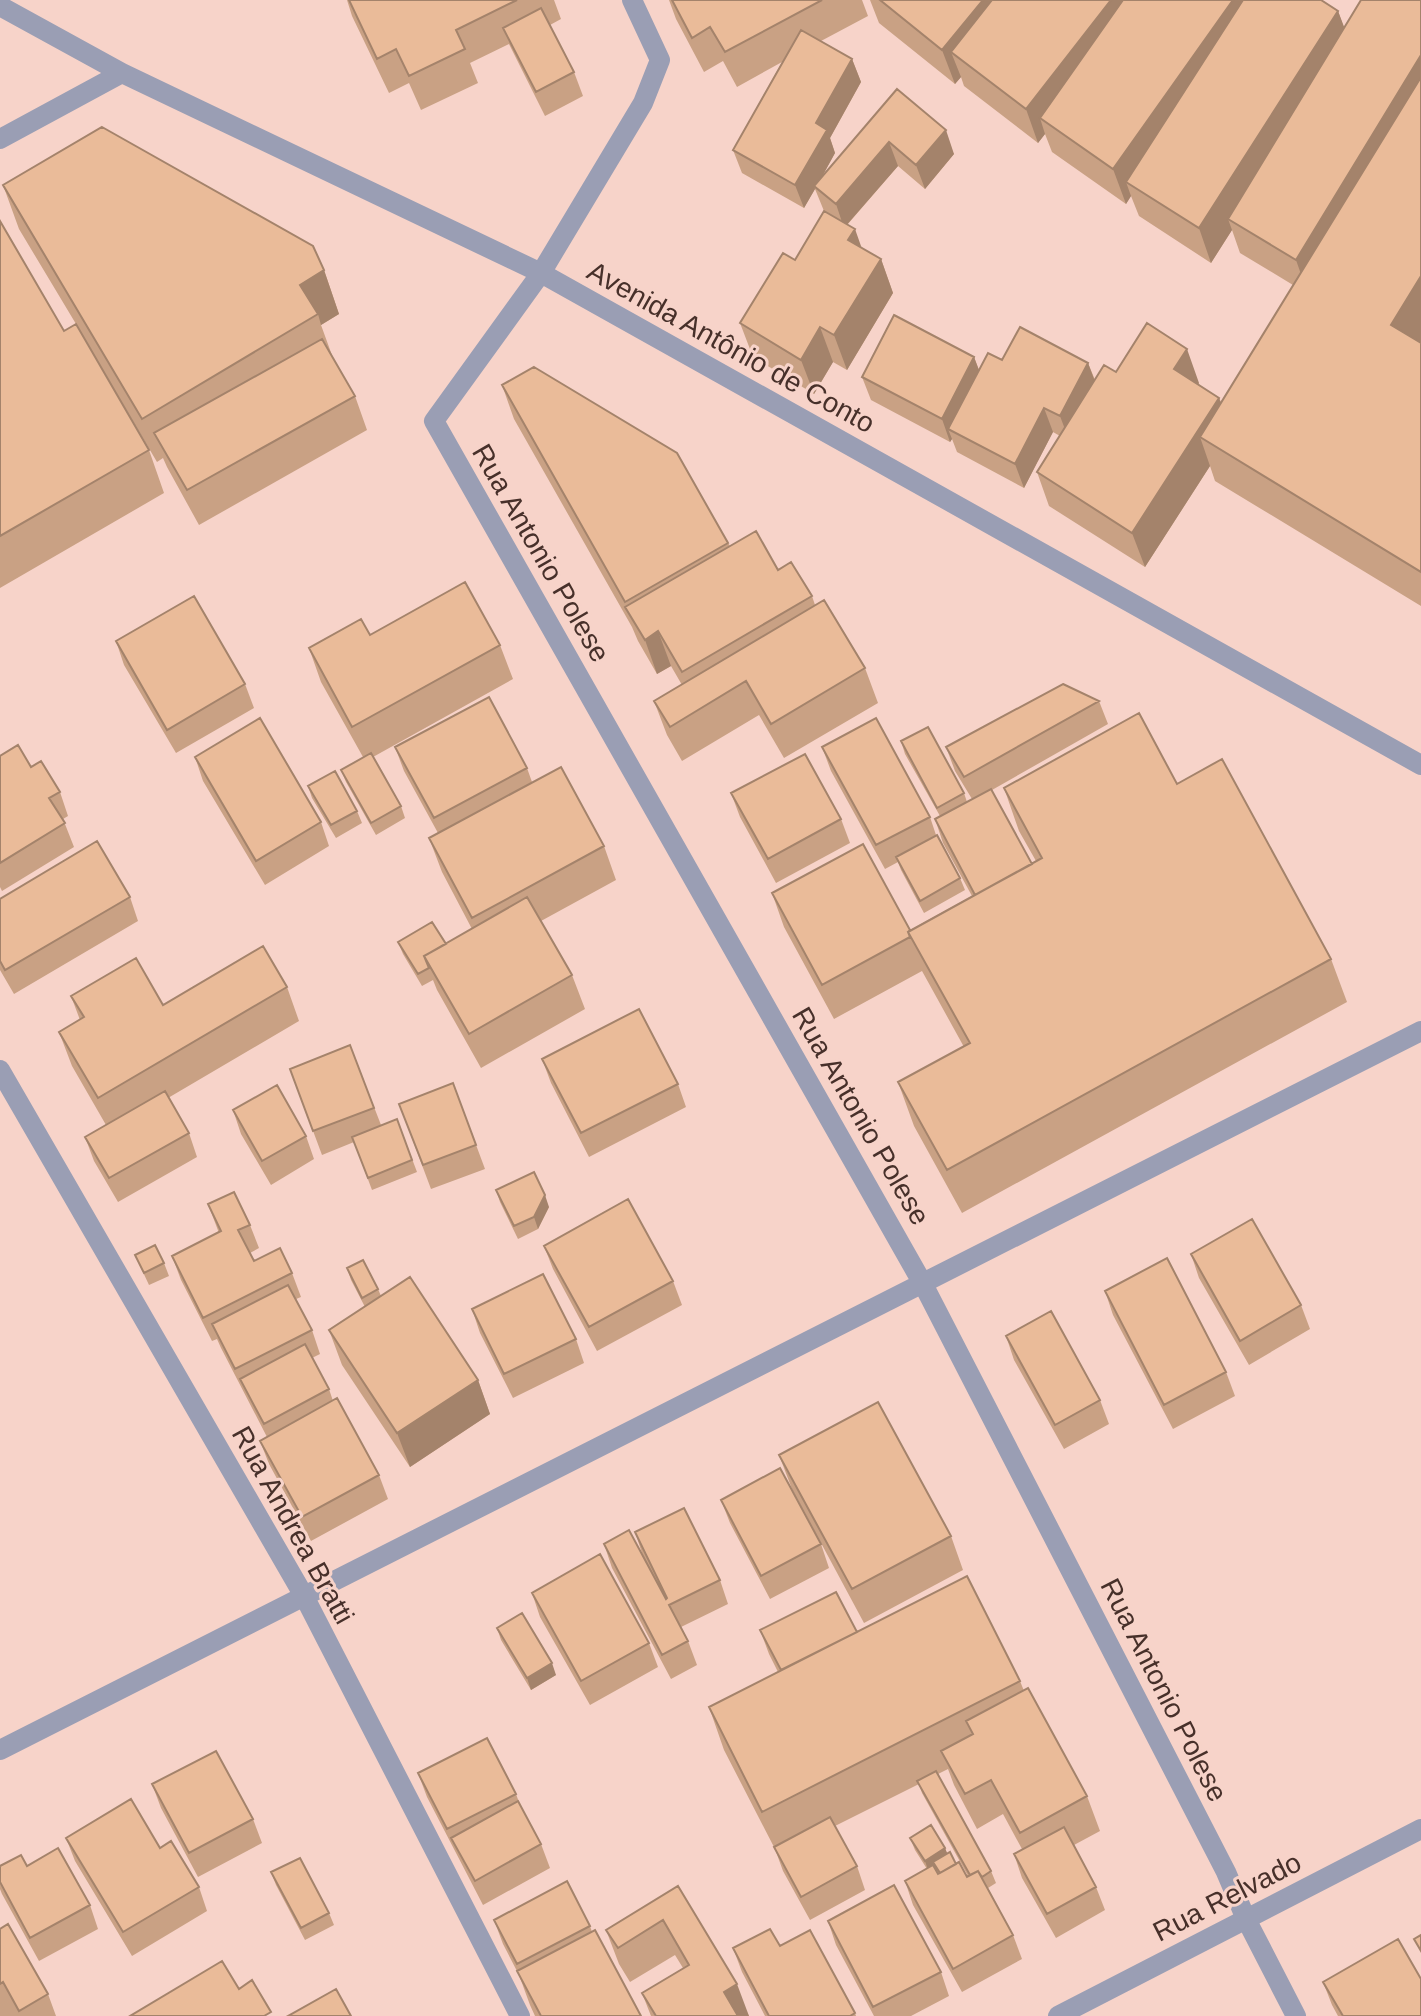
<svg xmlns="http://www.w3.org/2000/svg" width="1421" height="2016" font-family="Arial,sans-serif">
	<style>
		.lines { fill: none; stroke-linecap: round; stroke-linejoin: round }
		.minor { stroke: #9a9eb4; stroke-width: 20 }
		.wall { fill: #c9a184 }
		.shaded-wall { fill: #a4836b }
		.building { fill: #eabb99; stroke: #a4836b; stroke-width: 2 }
		.labels { text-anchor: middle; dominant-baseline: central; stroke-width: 6; stroke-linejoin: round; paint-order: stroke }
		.street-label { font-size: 28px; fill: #47302a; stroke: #f7d3c9 }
	</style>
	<rect width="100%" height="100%" fill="#f7d3c9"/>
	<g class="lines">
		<path class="minor" d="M632,0L660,60L643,103L541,273L434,421L923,1284L1226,1872L1246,1919L1296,2016
			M0,6L122,73L541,273L1421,765
			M0,139L122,73
			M0,1070L304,1596L520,2016
			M0,1750L1421,1031
			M1058,2016L1421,1829"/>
	</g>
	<path class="wall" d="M347,0H554L561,19L550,25L574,72L583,96L545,116L509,44L470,63L478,83L421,110L409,83L389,93L352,16Z
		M669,0H862L868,16L821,41L852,59L861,82L830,138L835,153L822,176L897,89L954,154L925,189L898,166L847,225L861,247L881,259L893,293L847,370L833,362L814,394L753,357L740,323L795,260L824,211L815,189L804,208L742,173L733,150L782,62L737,87L723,61L704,72L676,19Z
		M870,0H1321L1338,11L1344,28L1421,0V606L1215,481L1210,466L1145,567L1049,506L1037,472L1060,436L1053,432L1024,488L957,452L952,439L950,442L871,400L862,377L974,357L979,370L1002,360L1088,363L1095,380L1116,372L1199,383L1198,384L1219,398L1221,402L1293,285L1240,253L1232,230L1211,263L1139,216L1131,196L1126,204L1052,152L1045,134L1038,143L964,86L961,77L955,84L879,23Z
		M3,185L324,270L339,314L321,325L333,358L355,396L367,430L199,525L167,467L163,458L157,462L91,350L149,450L164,493L0,588V221L64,331L76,324L19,229Z
		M502,385L728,543L730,546L778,570L812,596L815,605L865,668L878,703L784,758L759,715L682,761L667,735L654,701L682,685L671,666L657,674L638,641L632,627L514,419Z
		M370,635L500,645L513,679L373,757L401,806L405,818L376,835L346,782L341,770L363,757L321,682L309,648Z
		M116,641L245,684L254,708L176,753L124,665Z
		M1099,701L1108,724L992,790L1032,864L1036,861L1019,831L1004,788L1177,784L1331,959L1347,1002L962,1213L914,1126L898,1082L964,1047L922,971L834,1019L784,927L772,893L910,930L972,896L943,843L935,819L940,816L905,754L901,741L964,793L967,802L972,799L955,771L946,747Z
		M395,747L527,768L532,782L604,846L616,880L541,921L572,975L585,1009L481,1068L437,990L433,980L422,986L403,954L398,942L446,944L472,929L442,872L429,838L438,833L404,771Z
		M822,747L930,817L936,835L960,878L965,890L924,913L901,870L898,862L885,869L831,771Z
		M0,756L31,767L60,792L68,816L63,819L74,847L2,891L0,887Z
		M195,757L321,822L329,846L265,885L203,781Z
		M308,786L357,811L362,823L336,838L312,798Z
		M731,793L841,819L850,843L776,883L740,817Z
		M130,897L138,921L14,994L0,970V899Z
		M287,987L299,1021L168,1098L189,1133L197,1157L118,1202L94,1161L85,1137L106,1125L72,1066L59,1032L80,1020L71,996L163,1005Z
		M350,1045L381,1125L397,1119L417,1172L372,1190L354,1142L322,1155L290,1069Z
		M542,1059L678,1084L686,1107L589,1157L551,1083Z
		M453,1083L485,1169L431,1189L399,1104Z
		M233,1110L306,1136L314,1159L271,1185L241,1134Z
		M496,1190L549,1207L538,1229L518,1239L500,1202Z
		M208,1204L250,1225L259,1248L250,1253L254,1261L292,1273L301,1297L296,1299L312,1330L320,1354L312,1358L329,1389L333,1401L379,1475L388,1499L311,1541L269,1464L260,1441L267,1437L221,1348L217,1339L212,1341L181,1280L172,1256L219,1233Z
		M544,1246L673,1281L682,1305L597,1351L553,1269Z
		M1191,1254L1301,1305L1310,1329L1249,1365L1199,1278Z
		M135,1255L164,1263L169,1276L149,1285Z
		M347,1268L378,1289L381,1296L478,1380L490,1414L410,1467L342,1365L329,1330L365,1307L351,1280Z
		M1105,1291L1226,1372L1235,1396L1173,1429L1113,1315Z
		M472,1309L576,1339L584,1363L513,1398L480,1333Z
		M1006,1336L1100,1400L1109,1424L1064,1449L1014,1360Z
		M779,1455L951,1536L963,1570L864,1623L792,1489Z
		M721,1500L821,1544L829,1568L770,1599L730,1523Z
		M635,1532L720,1580L728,1604L681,1627L688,1641L697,1665L671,1679L612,1568L604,1544L643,1556Z
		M532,1593L649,1643L658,1667L590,1705L540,1617Z
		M497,1628L556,1675L531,1690L501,1640Z
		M760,1630L857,1632L1020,1681L1024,1691L1087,1796L1100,1831L1074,1845L1096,1887L1105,1910L1056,1938L1022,1878L1014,1854L1022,1849L1003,1814L977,1829L954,1785L948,1769L938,1774L991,1871L996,1883L988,1888L1013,1935L1022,1959L962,1992L913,1905L905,1881L927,1869L915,1850L910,1838L945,1848L947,1854L968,1876L922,1793L919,1784L835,1826L857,1866L865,1890L810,1920L783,1871L775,1849L724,1750L709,1707L778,1672L769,1654Z
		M418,1773L516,1794L520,1805L541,1844L550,1868L483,1905L427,1797Z
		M152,1784L253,1819L262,1843L198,1877L161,1808Z
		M66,1838L160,1848L199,1887L207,1911L132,1956L75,1861Z
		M0,1866H27L90,1905L98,1929L39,1961L2,1894L0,1889Z
		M271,1872L329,1913L334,1925L305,1940L276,1885Z
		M678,1886L749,2016H651L642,1993L683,1968L675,1955L630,1982L619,1964L606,1930Z
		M494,1920L590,1926L592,1932L641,2016H535L530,2005L519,1975L503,1944Z
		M828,1921L941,1972L949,1996L911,2016H874L836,1945Z
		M0,1929L48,1994L56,2016H0Z
		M780,1946L855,2013L856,2016H765L742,1972L733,1948Z
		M1323,1982L1421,2016H1338L1332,2005Z"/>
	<path class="shaded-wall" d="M983,0H1023L951,52L961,77L955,84L942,50Z
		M1111,0H1150L1040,118L1045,134L1038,143L1026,109Z
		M1233,0H1270L1126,182L1131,196L1126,204L1113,169Z
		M1338,11L1351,45L1228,219L1232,230L1211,263L1199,228Z
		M1421,55V110L1308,294L1296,260Z
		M852,59L861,82L830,138L835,153L816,188L814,186L815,189L804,208L795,185L816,123Z
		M946,130L954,154L925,189L916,165Z
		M889,142L898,166L844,228L836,204Z
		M855,229L867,263L848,240Z
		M881,259L893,293L847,370L834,335Z
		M324,270L339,314L321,325L318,314L300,285Z
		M1421,276V345L1391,325Z
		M820,327L833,362L814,394L801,360Z
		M1187,349L1199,383L1187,403L1174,369Z
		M974,357L983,381L948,429L952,439L950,442L942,419Z
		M1088,363L1097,387L1069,440L1060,416Z
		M1219,398L1232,432L1200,437L1210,466L1145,567L1132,533Z
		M1044,408L1053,432L1024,488L1015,464Z
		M658,631L671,666L657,674L645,640Z
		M545,1195L549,1207L538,1229L534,1217Z
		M478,1380L490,1414L410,1467L397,1433Z
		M552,1663L556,1675L531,1690L527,1678Z
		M945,1848L950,1860L933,1862L935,1869L929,1873L925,1861Z
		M737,1984L749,2016H733L724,1992Z"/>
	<path class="building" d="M349,0H517L456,30L465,49L409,76L396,49L377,59Z
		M672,0H822L725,52L710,27L692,38Z
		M880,0H983L942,50Z
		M992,0H1111L1026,109L951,52Z
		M1123,0H1233L1113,169L1040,118Z
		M1243,0H1321L1338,11L1199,228L1126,182Z
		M1361,0H1421V55L1296,260L1228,219Z
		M541,8L574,72L536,92L503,28Z
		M801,30L852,59L816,123L827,130L795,185L733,150Z
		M1421,77V276L1391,325L1421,343V572L1200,437Z
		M897,89L946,130L916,165L889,142L836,204L814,186Z
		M102,127L313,246L324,270L300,285L318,314L142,419L3,185Z
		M824,211L855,229L848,240L881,259L834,335L820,327L801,360L740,323L783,253L795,260Z
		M0,221L64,331L76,324L149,450L0,536Z
		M894,315L974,357L942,419L862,377Z
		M1147,323L1187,349L1174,369L1219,398L1132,533L1037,472L1104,365L1116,372Z
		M1020,327L1088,363L1060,416L1044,408L1015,464L948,429L988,353L1002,360Z
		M322,339L355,396L187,490L154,433Z
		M534,367L677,453L728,543L625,602L502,385Z
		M756,531L778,570L791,562L812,596L682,672L658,631L645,640L625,607Z
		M465,582L500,645L352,727L309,648L361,619L370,635Z
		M194,596L245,684L167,730L116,641Z
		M824,600L865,668L771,724L746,681L670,727L654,701Z
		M1063,684L1099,701L964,777L946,747Z
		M489,697L527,768L434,818L395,747Z
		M1139,713L1177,784L1222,759L1331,959L947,1170L898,1082L970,1043L908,932L1042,858L1004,788Z
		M260,718L321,822L256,861L195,757Z
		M876,718L930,817L876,845L822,747Z
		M928,727L964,793L937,808L901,741Z
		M18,745L31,767L41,761L60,792L49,798L65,823L0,863V756Z
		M371,753L401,806L371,823L341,770Z
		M805,754L841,819L768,859L731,793Z
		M561,767L604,846L472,918L429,838Z
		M335,771L357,811L331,825L308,786Z
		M991,789L1032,864L975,895L935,819Z
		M937,835L960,878L920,901L896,857Z
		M97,841L130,897L5,970L0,961V899Z
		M863,844L910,930L908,932L910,937L822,985L772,893Z
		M527,897L572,975L469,1034L424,956Z
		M432,922L446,944L424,956L429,968L418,974L398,942Z
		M263,946L287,987L98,1098L59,1032L84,1017L71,996L136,958L163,1005Z
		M639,1009L678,1084L581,1133L542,1059Z
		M350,1045L374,1108L313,1131L290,1069Z
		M453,1083L476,1145L423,1165L399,1104Z
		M277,1085L306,1136L262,1161L233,1110Z
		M165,1091L189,1133L109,1178L85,1137Z
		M397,1119L412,1160L368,1178L352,1137Z
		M534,1172L545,1195L534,1217L514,1226L496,1190Z
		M234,1192L250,1225L238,1230L254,1261L280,1248L292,1273L203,1318L172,1256L221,1231L208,1204Z
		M628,1199L673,1281L589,1327L544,1246Z
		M1252,1219L1301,1305L1240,1341L1191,1254Z
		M155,1245L164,1263L144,1273L135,1255Z
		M1167,1258L1226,1372L1164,1405L1105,1291Z
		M363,1260L378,1289L362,1298L347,1268Z
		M543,1274L576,1339L504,1374L472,1309Z
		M410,1277L478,1380L397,1433L329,1330Z
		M288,1285L312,1330L235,1369L212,1324Z
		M1051,1311L1100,1400L1055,1425L1006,1336Z
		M305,1344L329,1389L264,1424L240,1379Z
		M337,1398L379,1475L302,1517L260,1441Z
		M878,1402L951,1536L852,1589L779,1455Z
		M780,1468L821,1544L761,1576L721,1500Z
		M684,1508L720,1580L669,1605L688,1641L662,1655L604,1544L629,1530L666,1599L667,1598L635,1532Z
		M600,1554L649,1643L581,1681L532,1593Z
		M967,1576L1020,1681L762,1812L709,1707Z
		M836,1592L857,1632L781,1670L760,1630Z
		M522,1613L552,1663L527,1678L497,1628Z
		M1028,1688L1087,1796L1020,1833L991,1780L965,1794L941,1751L973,1734L966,1721Z
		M487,1738L516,1794L447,1829L418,1773Z
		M216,1751L253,1819L189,1853L152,1784Z
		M936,1771L991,1871L982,1877L978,1871L970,1875L917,1781Z
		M131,1799L160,1848L171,1841L199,1887L123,1932L66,1838Z
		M518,1801L541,1844L475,1881L451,1838Z
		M830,1817L857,1866L801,1897L774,1847Z
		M931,1825L945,1848L925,1861L910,1838Z
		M1064,1827L1096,1887L1047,1914L1014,1854Z
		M58,1848L90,1905L30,1938L0,1882V1866L21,1855L27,1866Z
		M950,1852L956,1864L940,1873L933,1862Z
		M300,1858L329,1913L301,1928L271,1872Z
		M959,1862L967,1877L978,1871L1013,1935L953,1969L905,1881L933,1865L938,1874Z
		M567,1881L590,1926L517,1964L494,1920Z
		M894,1885L941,1972L873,2007L828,1921Z
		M678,1886L737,1984L724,1992L738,2016H656L642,1993L689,1965L663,1920L618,1948L606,1930Z
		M8,1924L48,1994L19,2011L3,1982L0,1984V1929Z
		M770,1929L780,1946L810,1930L855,2013L850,2016H769L733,1948Z
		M595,1930L641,2016H541L517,1971Z
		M1421,1935V1951L1414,1939Z
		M1398,1939L1421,1979V2016H1343L1323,1982Z
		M222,1961L239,1989L252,1980L271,2012L264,2016H130Z
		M336,1989L351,2016H288Z"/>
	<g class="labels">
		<g class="street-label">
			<text transform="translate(731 347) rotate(29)">Avenida Antônio de Conto</text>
			<text transform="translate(541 553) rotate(60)">Rua Antonio Polese</text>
			<text transform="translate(861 1116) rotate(60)">Rua Antonio Polese</text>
			<text transform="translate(293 1525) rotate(61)">Rua Andrea Bratti</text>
			<text transform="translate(1164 1690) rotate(63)">Rua Antonio Polese</text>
			<text transform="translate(1227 1897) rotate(-27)">Rua Relvado</text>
		</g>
	</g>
</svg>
